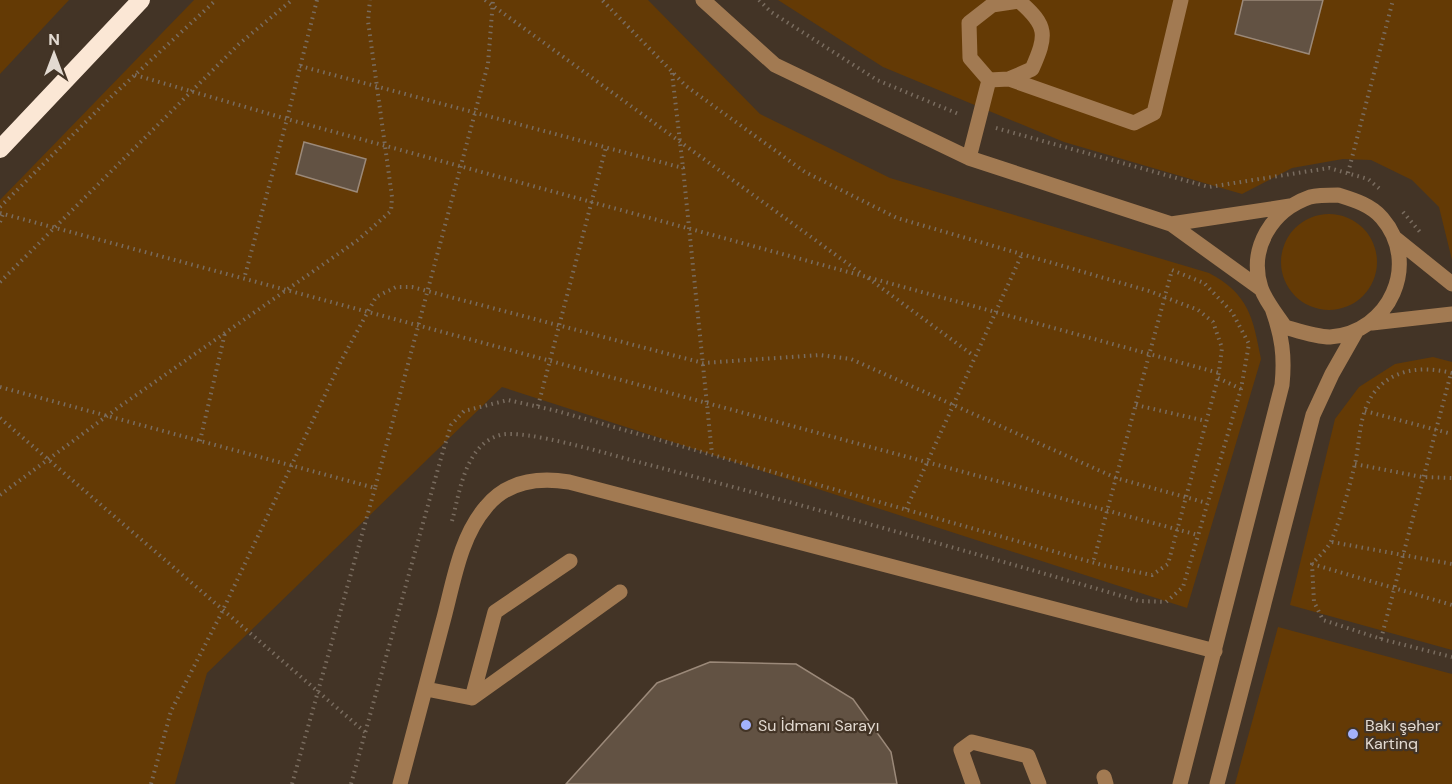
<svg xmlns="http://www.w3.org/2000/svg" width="1452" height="784" font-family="'DM Sans',sans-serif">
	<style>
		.green { fill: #643a05 }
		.building { fill: #625243; stroke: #9b8979; stroke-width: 1.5 }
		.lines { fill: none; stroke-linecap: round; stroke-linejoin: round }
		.path { stroke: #796c5f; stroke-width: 4; stroke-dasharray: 1.5 4.5; stroke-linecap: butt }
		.minor { stroke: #a27a52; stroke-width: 15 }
		.highway { stroke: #fbe7d5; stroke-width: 18 }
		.poi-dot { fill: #a3b2fd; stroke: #433426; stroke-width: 2 }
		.labels { text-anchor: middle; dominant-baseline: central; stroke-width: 4.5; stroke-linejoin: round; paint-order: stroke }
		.poi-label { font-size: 16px; fill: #e3dad1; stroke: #433426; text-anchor: start }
	</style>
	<rect width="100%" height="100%" fill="#433426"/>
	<path class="green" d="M0,0H69L0,74Z
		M194,0H648L760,114L890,178L1209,273C1249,294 1253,318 1261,359L1187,608L502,387L207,673L175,784H0V200Z
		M778,0H1452V260L1439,207L1412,180L1371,160L1343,159L1292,168L1242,194L1064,142L883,67Z
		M1281 262a48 48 0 1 1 96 0a48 48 0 1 1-96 0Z
		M1433,357L1452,362V650L1290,605L1335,419L1359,387L1395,364Z
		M1278,627L1452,674V784H1235Z"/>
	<path class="building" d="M1243,0H1323L1309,54L1235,34Z
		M304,142L366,159L357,192L296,174Z
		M710,662L796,664L853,699L891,752L897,784H566L657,683Z"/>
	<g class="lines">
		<path class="path" d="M317,0L287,119L1219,373
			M485,0L862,274
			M759,0L771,12L877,80L961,115
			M300,66L683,168L712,454
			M672,73L683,168
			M135,75L287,119L244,279
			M996,128L1209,187L1329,168L1368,179L1381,190
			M1348,173L1393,0
			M0,207L111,97L216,0
			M1403,212L1420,232
			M0,213L1198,535
			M0,222L3,214
			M868,278L974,356
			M0,282L239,44L292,0
			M1452,373C1416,364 1379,371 1365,410C1359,427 1359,446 1355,464C1349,488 1342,515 1332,539C1329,548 1319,556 1312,564L1314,602L1323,620L1381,639L1452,657
			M1218,378L1241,389
			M0,387L375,488L488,64L493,0
			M1136,405L1206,421
			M538,406L606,147
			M1365,411L1452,434
			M0,418L365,732
			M200,441L225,333
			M1355,464L1422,477L1452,478
			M0,495L119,407L358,240L391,211L392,197L368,21L370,0
			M906,509L1022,254
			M452,521C460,491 465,445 500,435C523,428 615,456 642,463C808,506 974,553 1139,601L1166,602L1183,587L1241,389L1249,344L1232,312L1204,283L1172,270L1093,563
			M1332,542L1452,564
			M1312,564L1452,605
			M1381,639L1451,373
			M151,784L171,711L221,614L342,359L376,297L396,287H412L703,363L820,355L851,359L1116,478L1207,503
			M292,784L375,488
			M351,784L441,458L451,425L464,411L508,400L557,411L1102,565L1152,575L1168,564L1218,378L1222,348L1213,322L1198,310L1149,291L897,218L805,172L686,86L602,0"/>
		<path class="minor" d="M703,0L775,65L969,158L1171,224L1261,289
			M989,80L970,58L969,23L992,5L1019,1C1048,26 1047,35 1032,69L1009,79
			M969,158L989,80L1009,79L1134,123L1154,113L1181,0
			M1338,195C1354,200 1371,205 1382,218C1421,263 1390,333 1330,337C1316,337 1299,331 1285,327C1277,315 1266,302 1261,288C1248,248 1272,210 1310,197C1318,195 1329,195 1338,195Z
			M1171,224L1290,206
			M1395,238L1452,284
			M1372,323L1452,314
			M426,689L472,698L620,592
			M472,698L495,612L570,561
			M1104,777L1106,784
			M400,784C414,731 428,678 442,625C453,586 459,538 486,507C507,481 538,477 569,482L1215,651
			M973,784L961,750L972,742L1028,756L1039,784
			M1180,784L1282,385C1285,356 1282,336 1272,308
			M1217,784L1313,415L1332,374L1357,330"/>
		<path class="highway" d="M0,149L141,0"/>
	</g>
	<g class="poi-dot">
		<circle cx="746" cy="725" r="6"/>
		<circle cx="1353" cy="734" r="6"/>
	</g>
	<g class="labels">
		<g class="poi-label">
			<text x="758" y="725">Su İdmanı Sarayı</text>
			<text x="1365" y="725">Bakı şəhər<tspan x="1365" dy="18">Kartinq</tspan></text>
		</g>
	</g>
	<g transform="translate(54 54)" stroke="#433426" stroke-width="4.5" paint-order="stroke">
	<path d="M0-4.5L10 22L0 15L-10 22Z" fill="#e3dad1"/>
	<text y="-9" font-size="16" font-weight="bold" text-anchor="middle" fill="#e3dad1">N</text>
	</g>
</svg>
